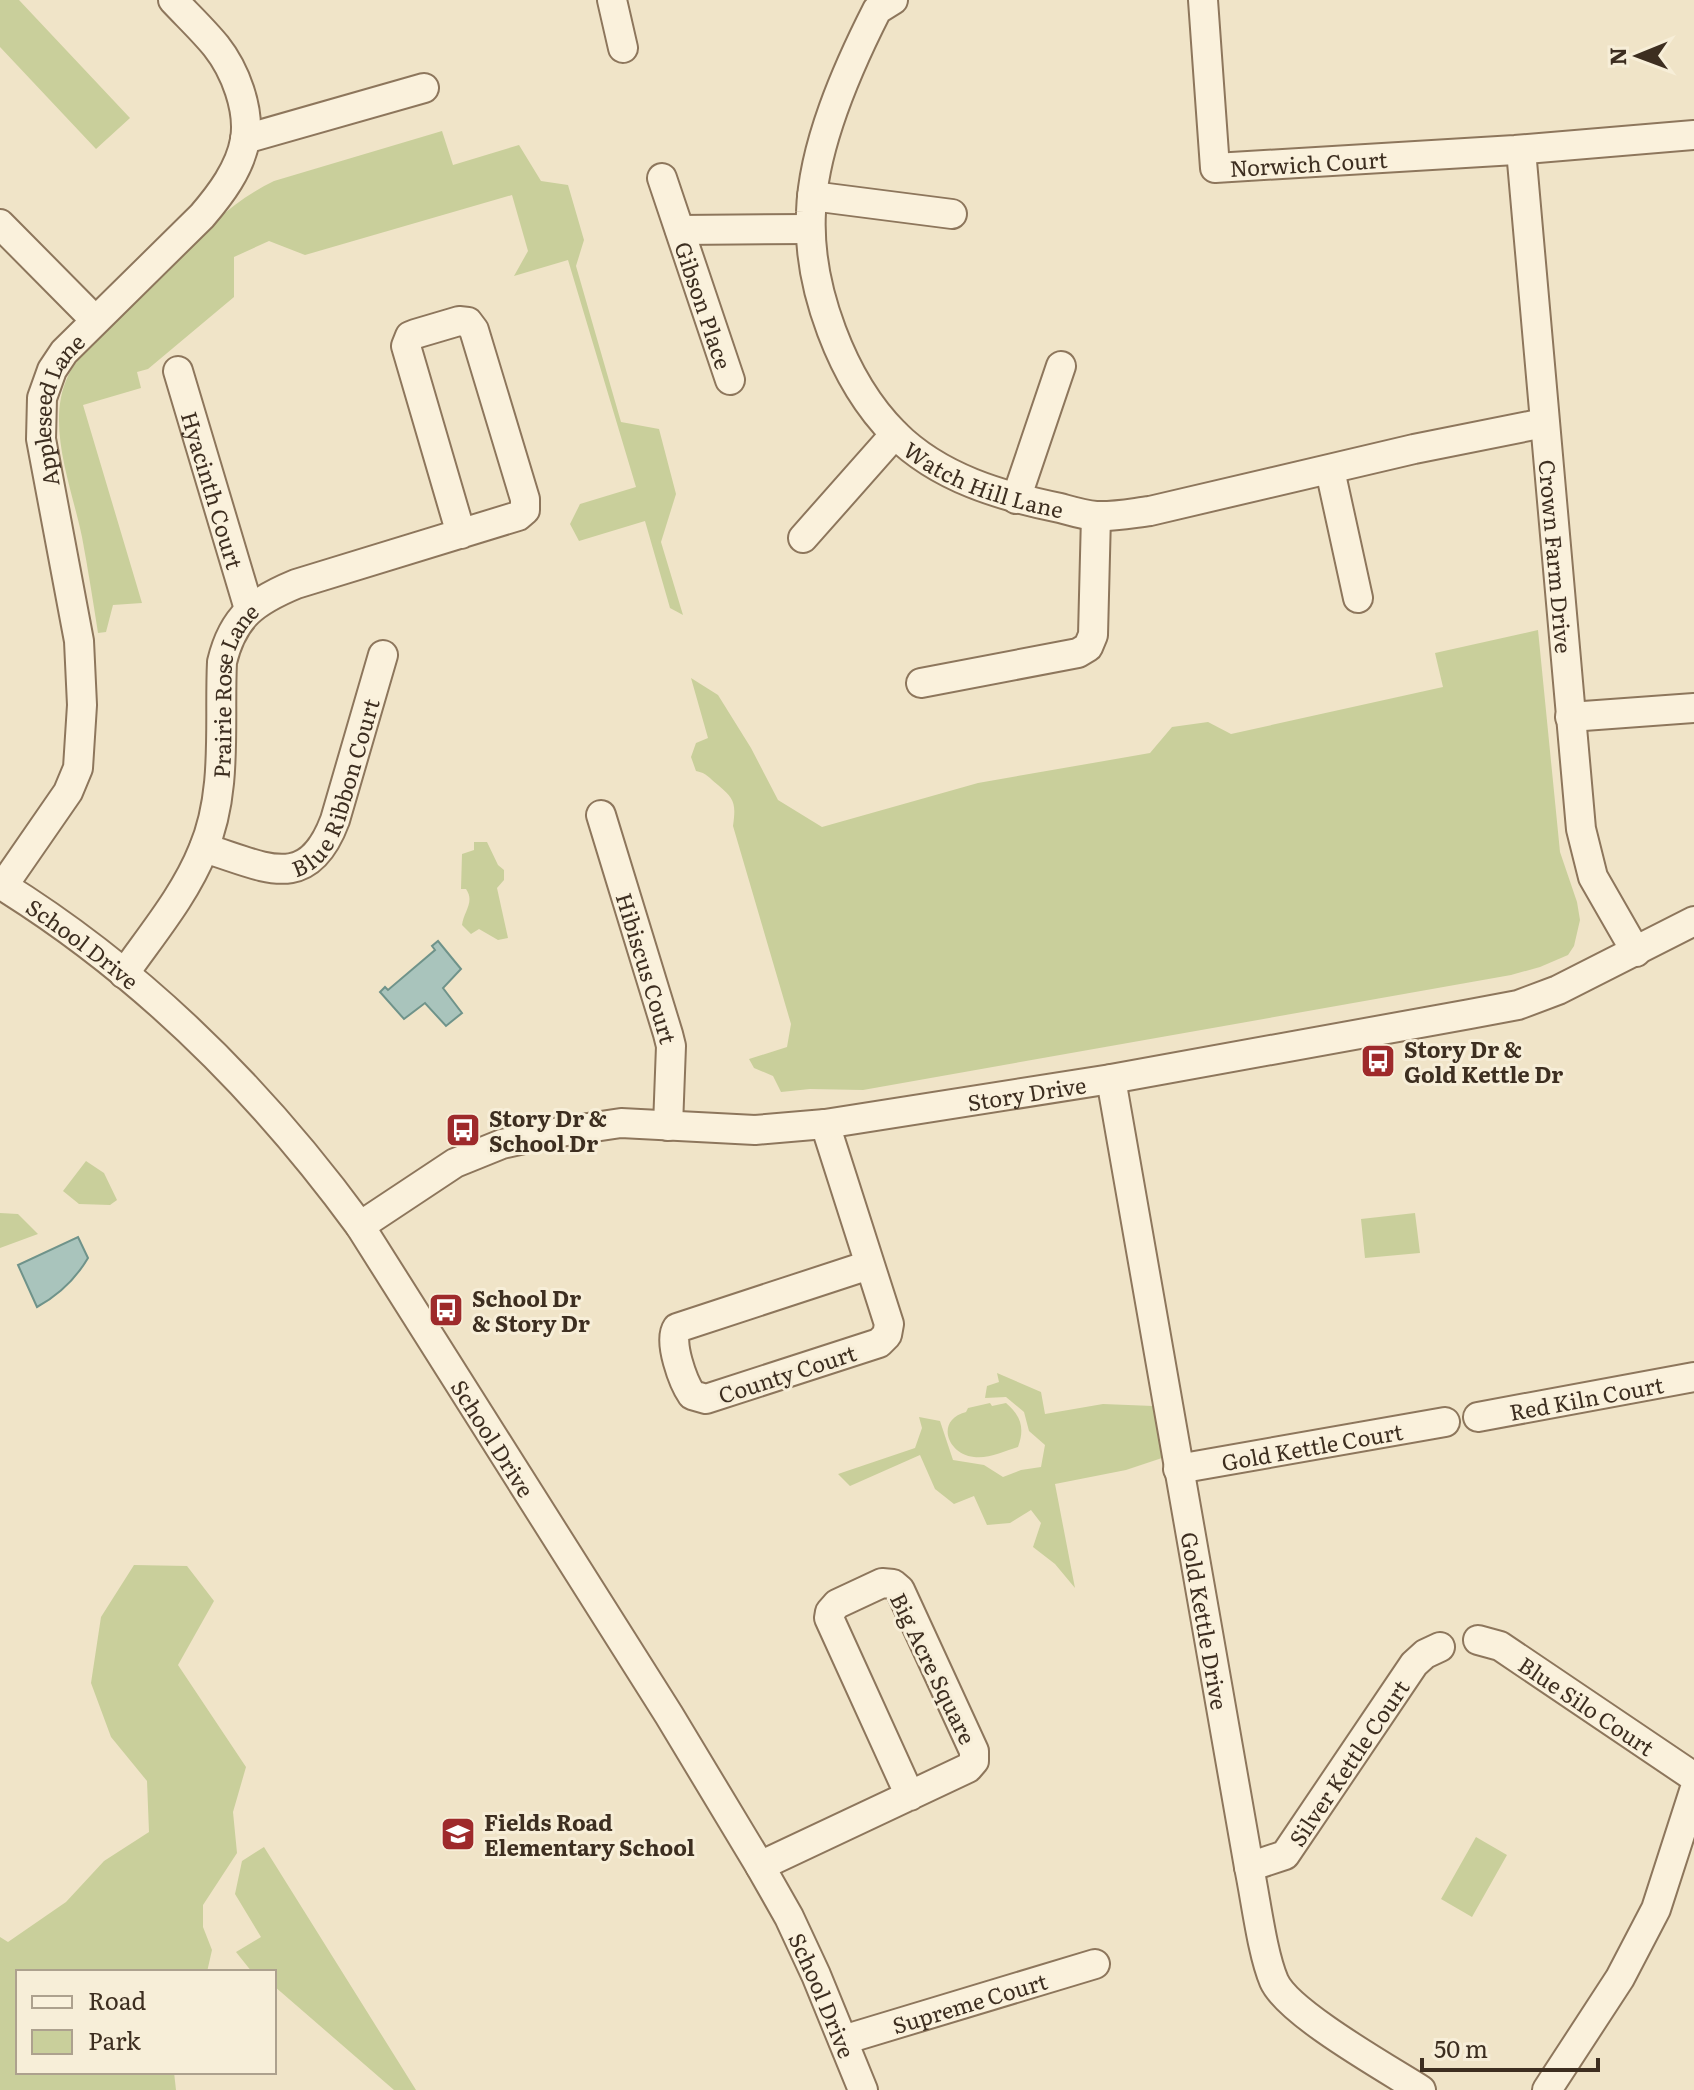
<svg xmlns="http://www.w3.org/2000/svg" width="1694" height="2090" font-family="Literata,serif">
	<style>
		.green { fill: #c9cf9b }
		.water { fill: #a9c4bc; stroke: #6f938a; stroke-width: 2 }
		.lines { fill: none; stroke-linecap: round; stroke-linejoin: round }
		.minor-casing { stroke: #8d765c; stroke-width: 32 }
		.minor { stroke: #faf1dc; stroke-width: 28 }
		.labels { text-anchor: middle; dominant-baseline: central; stroke-width: 6; stroke-linejoin: round; paint-order: stroke }
		.street-label { font-size: 22px; fill: #3d2e20; stroke: #f7eed8 }
		.poi-label { font-size: 22px; font-weight: bold; fill: #3d2e20; stroke: #f7eed8; text-anchor: start }
	</style>
	<rect width="100%" height="100%" fill="#f0e4c8"/>
	<path class="green" d="M0,0H19L130,118L96,149L0,47Z
		M442,131L453,165L519,145L541,181L568,185L584,240L576,266L621,422L659,429L676,494L661,542L683,615L670,608L645,521L579,541L570,524L580,504L636,487L568,260L514,276L528,251L512,195L305,255L269,241L234,257V297L148,369L137,372L141,388L83,405L142,603L113,605L106,632L98,633C93,601 88,569 82,537C72,488 45,424 68,376C79,351 133,306 155,283C195,242 221,207 274,181Z
		M1538,630L1560,852L1577,902L1580,920L1574,946L1568,955L1540,967L1511,975L863,1090L810,1089L781,1092L773,1076L754,1068L749,1059L787,1047L791,1024L733,826C736,804 735,799 718,785C709,778 707,773 696,771L691,757L696,743L708,738L691,678L718,695L751,748L778,800L822,827L978,783L1150,753L1172,727L1208,722L1231,734L1443,687L1435,653Z
		M474,842H487L498,865L504,870V880L497,888L508,938L498,940L479,929L471,934L462,925C464,911 475,902 466,889H461L462,854L474,850Z
		M86,1161L104,1173L117,1200L110,1205L79,1204L63,1191Z
		M0,1213L18,1214L38,1234L0,1248Z
		M1415,1213L1420,1253L1365,1258L1361,1219Z
		M997,1373L1041,1392L1045,1414L1103,1404L1153,1406L1162,1458L1126,1470L1055,1484L1075,1588L1055,1564L1033,1547L1041,1523L1031,1510L1010,1523L987,1525L974,1496L954,1504L935,1489L920,1455L850,1486L838,1474L915,1448L922,1428L919,1417L940,1421L953,1460L984,1465L1003,1477L1021,1470L1041,1467L1045,1445L1029,1431L1024,1412L1006,1397L985,1398L987,1386L999,1382Z
		M990,1403L992,1406L1006,1403C1021,1416 1025,1428 1018,1447C1005,1451 988,1459 974,1457C947,1454 935,1420 966,1412L968,1408Z
		M134,1565L187,1566L214,1601L178,1665L246,1767L233,1812L237,1853L203,1905V1927L212,1950L207,1972H18V2072H174L176,2090H0V1937L8,1942L66,1902L104,1861L149,1832L147,1781L111,1737L91,1683L101,1617Z
		M1476,1837L1507,1855L1472,1917L1441,1899Z
		M264,1847L416,2090H394L274,1986V1972H252L236,1952L261,1937L235,1894L242,1861Z"/>
	<path class="water" d="M438,941L461,969L443,988L462,1013L446,1026L425,1003L404,1019L380,992L385,987L388,990L435,950L432,946Z
		M78,1237L88,1258C75,1280 59,1295 37,1307L18,1265Z"/>
	<g class="lines">
		<g class="minor-casing">
			<g id="minor">
				<path d="M612,0L623,48"/>
				<path id="s1" d="M893,0L877,10C847,69 813,146 811,212C807,286 842,381 895,434C939,478 1001,496 1060,508C1071,511 1084,515 1096,516C1113,517 1133,513 1150,511L1414,449L1544,423"/>
				<path id="s2" d="M1203,0L1215,168L1515,150L1694,135"/>
				<path d="M245,139L424,88"/>
				<path id="s3" d="M1521,150L1581,829L1593,877L1636,952"/>
				<path id="s4" d="M662,178L730,380"/>
				<path d="M812,196L952,214"/>
				<path d="M0,224L95,320"/>
				<path d="M680,230L810,229"/>
				<path id="s5" d="M178,371L249,609"/>
				<path d="M1330,470L1358,598"/>
				<path d="M1016,499L1061,366"/>
				<path d="M803,538L895,434"/>
				<path d="M921,683L1078,653L1088,647L1093,635L1096,516"/>
				<path d="M1570,717L1694,708"/>
				<path id="s6" d="M601,815L668,1034L671,1046L668,1126"/>
				<path id="s7" d="M204,848C264,866 307,895 335,820L383,655"/>
				<path id="s8" d="M0,884C142,972 262,1092 360,1226L669,1715L760,1866L789,1917L816,1975L863,2090"/>
				<path id="s9" d="M3,886L68,792L78,768L82,705L79,641L41,439L42,398L52,370L64,352L202,216C220,195 240,169 245,140C250,109 235,70 216,46C203,30 187,15 173,0"/>
				<path id="s10" d="M124,974C152,934 185,895 203,850C228,792 219,723 222,662C233,616 255,601 296,584L518,516L525,510V499L474,330L468,322L459,321L415,334L410,336L406,346L461,534"/>
				<path id="s11" d="M1111,1079L1249,1867C1256,1900 1262,1953 1274,1981C1288,2013 1388,2069 1421,2090"/>
				<path d="M825,1124L889,1324L887,1335L879,1343L706,1399L692,1395C683,1382 668,1341 677,1328L869,1265"/>
				<path id="s12" d="M360,1226L455,1163L502,1144L547,1134L621,1123L755,1130L825,1124L1111,1079L1470,1014L1518,1005L1558,990L1694,921"/>
				<path id="s13" d="M1478,1417L1694,1377"/>
				<path id="s14" d="M1178,1469L1445,1422"/>
				<path id="s15" d="M1478,1640L1500,1646L1694,1777"/>
				<path d="M760,1866L968,1768L974,1761V1751L900,1590L893,1584L882,1583L837,1604L830,1612L829,1618L910,1796"/>
				<path id="s16" d="M1249,1867L1285,1855L1414,1664L1425,1654L1440,1647"/>
				<path id="s17" d="M843,2040L1095,1964"/>
				<path d="M1547,2090L1620,1978L1656,1909L1694,1791"/>
			</g>
		</g>
		<use href="#minor" class="minor"/>
	</g>
	<defs>
		<g id="bus-square" transform="scale(1.8)"><rect x="-9" y="-9" width="18" height="18" rx="4" fill="#9e2a2b" stroke="#f7eed8"/><path d="M-5-6H5V4H4V6H2V4H-2V6H-4V4H-5ZM-3.5-4V0h7V-4ZM-3.5 1.2v1.5H-2V1.2ZM2 1.2v1.5H3.5V1.2Z" fill="#fff"/></g>
		<g id="school-square" transform="scale(1.8)"><rect x="-9" y="-9" width="18" height="18" rx="4" fill="#9e2a2b" stroke="#f7eed8"/><path d="M0-5L7-2L0 1L-7-2ZM-4 1L0 2.5L4 1V4Q0 6-4 4Z" fill="#fff"/></g>
	</defs>
	<g fill-rule="evenodd">
		<use href="#bus-square" x="1378" y="1061"/>
		<use href="#bus-square" x="463" y="1130"/>
		<use href="#bus-square" x="446" y="1310"/>
		<use href="#school-square" x="458" y="1834"/>
	</g>
	<g class="labels">
		<g class="street-label">
			<text stroke="none"><textPath href="#s2" startOffset="262">Norwich Court</textPath></text>
			<text stroke="none"><textPath href="#s4" startOffset="134">Gibson Place</textPath></text>
			<text stroke="none"><textPath href="#s9" startOffset="506">Appleseed Lane</textPath></text>
			<text stroke="none"><textPath href="#s1" startOffset="578">Watch Hill Lane</textPath></text>
			<text stroke="none"><textPath href="#s5" startOffset="124">Hyacinth Court</textPath></text>
			<text stroke="none"><textPath href="#s3" startOffset="408">Crown Farm Drive</textPath></text>
			<text stroke="none"><textPath href="#s10" startOffset="312">Prairie Rose Lane</textPath></text>
			<text stroke="none"><textPath href="#s7" startOffset="188">Blue Ribbon Court</textPath></text>
			<text stroke="none"><textPath href="#s8" startOffset="102">School Drive</textPath></text>
			<text stroke="none"><textPath href="#s6" startOffset="160">Hibiscus Court</textPath></text>
			<text stroke="none"><textPath href="#s12" startOffset="694">Story Drive</textPath></text>
			<text transform="translate(787 1373) rotate(-18)">County Court</text>
			<text stroke="none"><textPath href="#s13" startOffset="110">Red Kiln Court</textPath></text>
			<text stroke="none"><textPath href="#s8" startOffset="750">School Drive</textPath></text>
			<text stroke="none"><textPath href="#s14" startOffset="136">Gold Kettle Court</textPath></text>
			<text stroke="none"><textPath href="#s11" startOffset="550">Gold Kettle Drive</textPath></text>
			<text transform="translate(934 1668) rotate(64)">Big Acre Square</text>
			<text stroke="none"><textPath href="#s15" startOffset="128">Blue Silo Court</textPath></text>
			<text stroke="none"><textPath href="#s16" startOffset="150">Silver Kettle Court</textPath></text>
			<text stroke="none"><textPath href="#s8" startOffset="1398">School Drive</textPath></text>
			<text stroke="none"><textPath href="#s17" startOffset="132">Supreme Court</textPath></text>
		</g>
		<g class="poi-label">
			<text x="1404" y="1048">Story Dr &amp;<tspan x="1404" dy="25">Gold Kettle Dr</tspan></text>
			<text x="489" y="1117">Story Dr &amp;<tspan x="489" dy="25">School Dr</tspan></text>
			<text x="472" y="1297">School Dr<tspan x="472" dy="25">&amp; Story Dr</tspan></text>
			<text x="484" y="1821">Fields Road<tspan x="484" dy="25">Elementary School</tspan></text>
		</g>
	</g>
	<rect x="16" y="1970" width="260" height="104" fill="#f7eed8" stroke="#ada18e" stroke-width="2"/>
	<rect x="32" y="1996" width="40" height="12" fill="#faf1dc" stroke="#ada18e" stroke-width="2"/>
	<text x="88" y="2010" font-size="24" fill="#3d2e20">Road</text>
	<rect x="32" y="2030" width="40" height="24" fill="#c9cf9b" stroke="#ada18e" stroke-width="2"/>
	<text x="88" y="2050" font-size="24" fill="#3d2e20">Park</text>
	<g transform="translate(1638 56) rotate(269)" stroke="#f7eed8" stroke-width="6" paint-order="stroke">
	<path d="M0-6L14 30L0 20L-14 30Z" fill="#3d2e20"/>
	<text y="-12" font-size="22" font-weight="bold" text-anchor="middle" fill="#3d2e20">N</text>
	</g>
	<path d="M1422 2058v12h176v-12" fill="none" stroke="#3d2e20" stroke-width="4"/>
	<text x="1434" y="2058" font-size="24" fill="#3d2e20" stroke="#f7eed8" stroke-width="6" paint-order="stroke">50 m</text>
</svg>
